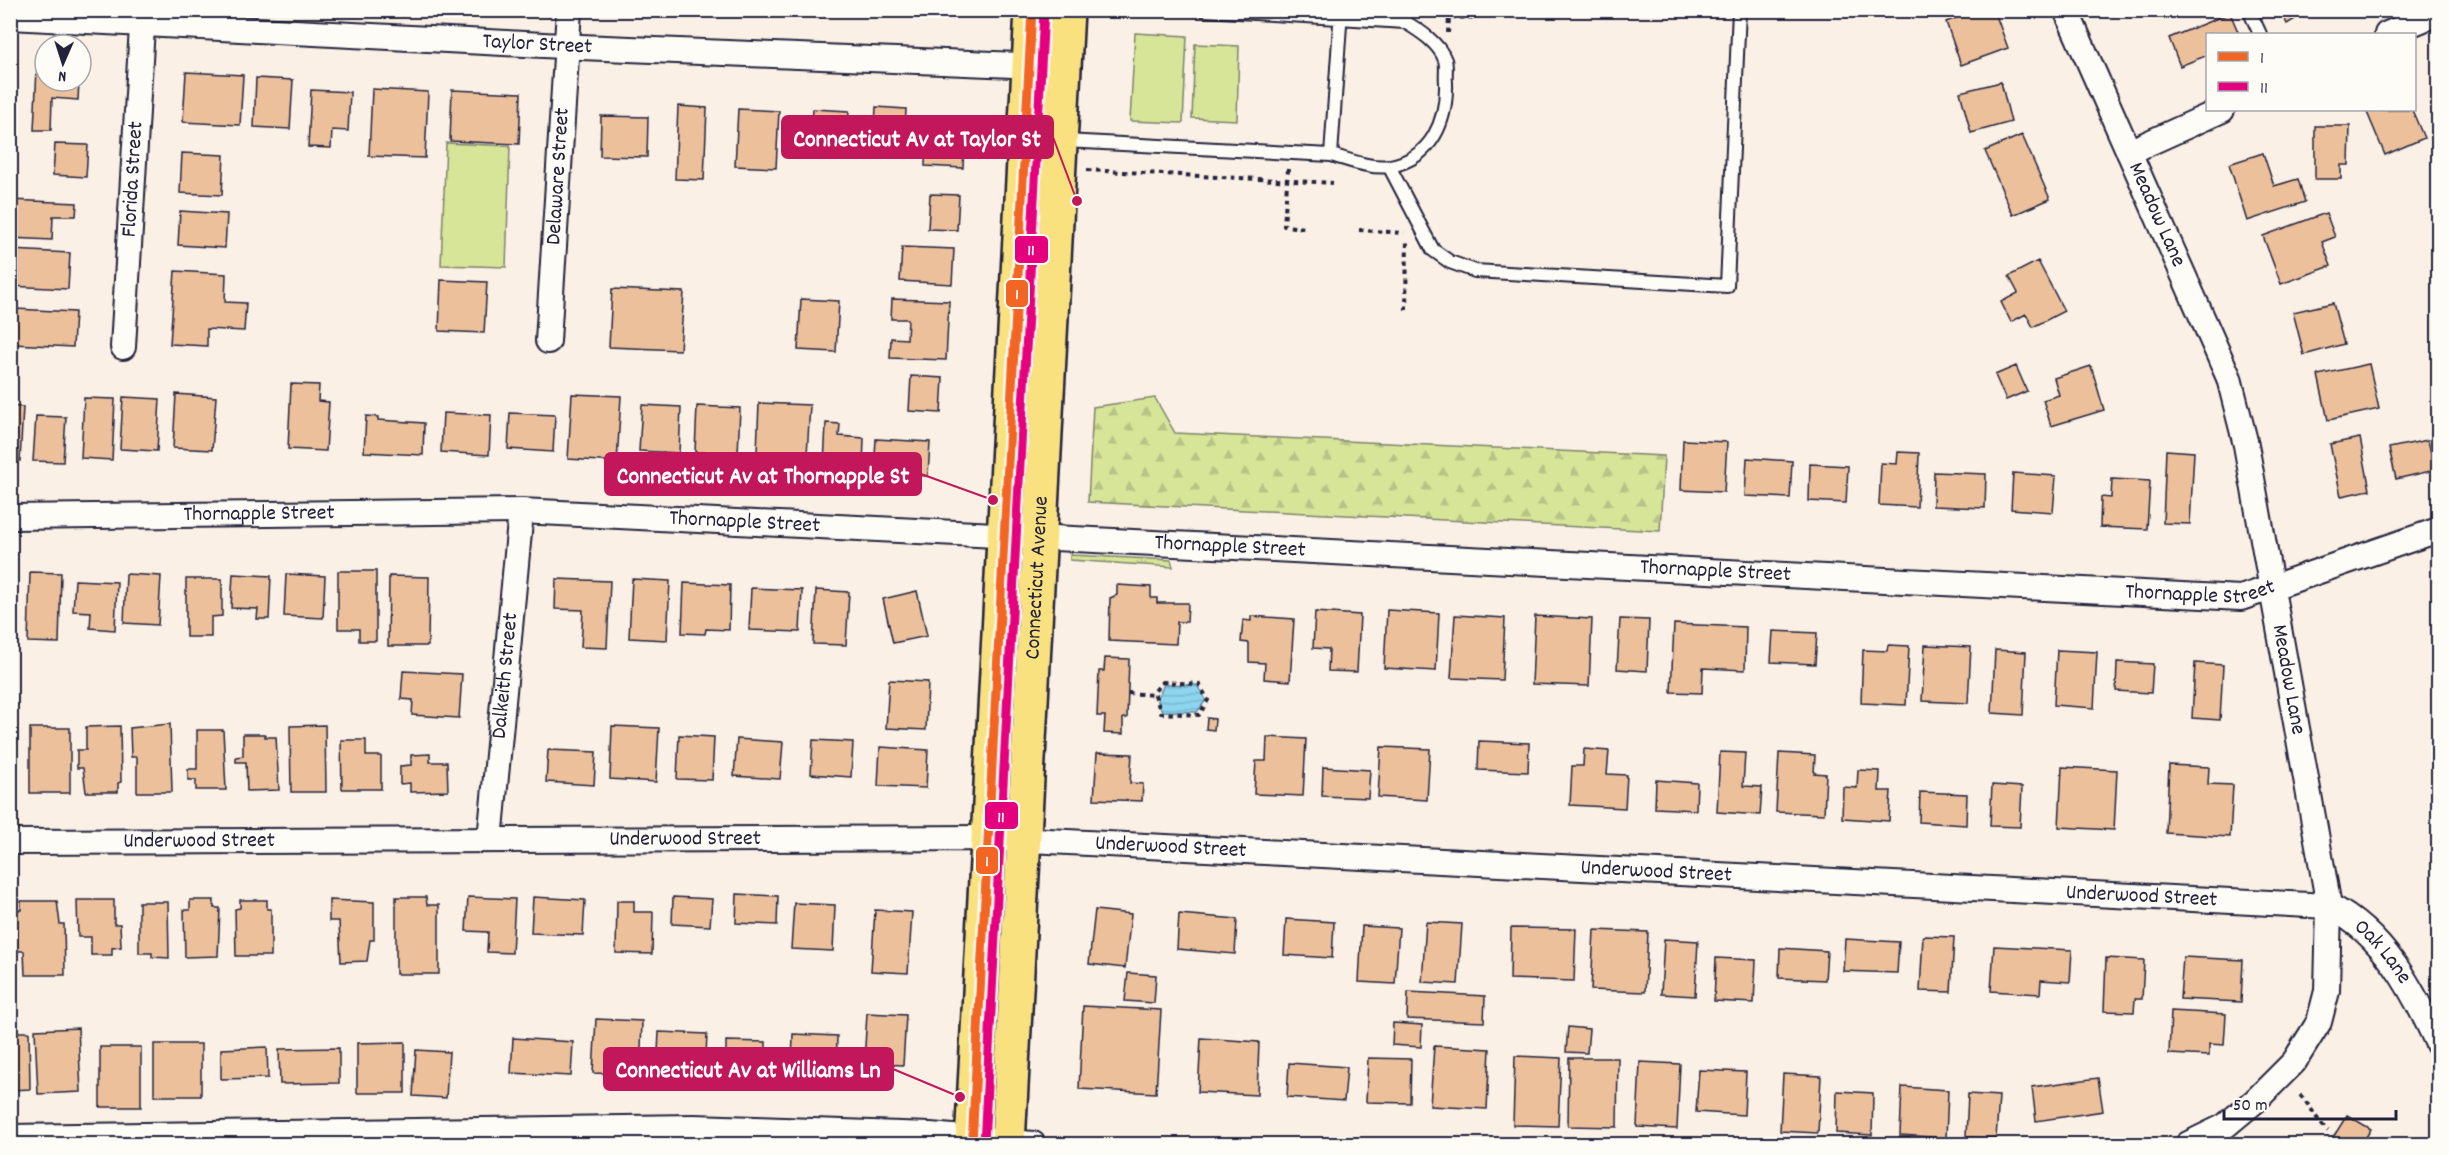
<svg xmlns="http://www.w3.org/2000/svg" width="2449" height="1155" font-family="Dekko,sans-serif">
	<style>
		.grass { fill: url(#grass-tufts); stroke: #7c846a; stroke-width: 1.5 }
		.forest { fill: url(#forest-firs); stroke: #7c846a; stroke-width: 1.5 }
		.pitch { fill: #d7e599; stroke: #7c846a; stroke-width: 1.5 }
		.water { fill: url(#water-rules); stroke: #638da7; stroke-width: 1.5 }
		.building { fill: #edc09c; stroke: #22223b; stroke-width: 1.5 }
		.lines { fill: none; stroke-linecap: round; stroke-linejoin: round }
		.service-casing { stroke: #22223b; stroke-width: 16 }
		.minor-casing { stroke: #22223b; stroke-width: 28 }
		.primary-casing { stroke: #22223b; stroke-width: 38 }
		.path { stroke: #22223b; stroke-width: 4; stroke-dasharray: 4.5 4.5; stroke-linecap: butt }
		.service { stroke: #fdfcf7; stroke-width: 12 }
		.minor { stroke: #fdfcf7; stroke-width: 24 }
		.primary { stroke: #fae180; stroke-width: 33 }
		.bus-1-casing { stroke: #fdfcf7; stroke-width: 14 }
		.bus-2-casing { stroke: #fdfcf7; stroke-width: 14 }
		.bus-1 { stroke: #f26522; stroke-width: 9 }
		.bus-2 { stroke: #e5007d; stroke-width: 9 }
		.labels { text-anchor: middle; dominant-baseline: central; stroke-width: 4.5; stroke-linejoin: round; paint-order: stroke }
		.street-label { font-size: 22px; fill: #22223b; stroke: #fdfcf7 }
		.leader { fill: none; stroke: #c2185b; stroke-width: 2 }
		.callout-dot { fill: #c2185b; stroke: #fdfcf7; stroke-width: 2 }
		.callout { fill: #c2185b; stroke: #c2185b; stroke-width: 2 }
		.callout-label { font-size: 24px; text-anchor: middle; font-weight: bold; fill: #fff }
		.line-badge { stroke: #fdfcf7; stroke-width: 2 }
		.badge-label { font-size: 16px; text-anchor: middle; font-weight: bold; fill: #fff }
	</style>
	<defs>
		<pattern id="grass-tufts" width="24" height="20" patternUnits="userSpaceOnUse" patternTransform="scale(1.5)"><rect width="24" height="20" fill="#d7e599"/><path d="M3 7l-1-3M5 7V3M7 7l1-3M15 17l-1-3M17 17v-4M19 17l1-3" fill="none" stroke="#b8c485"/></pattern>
		<pattern id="forest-firs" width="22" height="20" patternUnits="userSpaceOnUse" patternTransform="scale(1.5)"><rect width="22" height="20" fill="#d7e599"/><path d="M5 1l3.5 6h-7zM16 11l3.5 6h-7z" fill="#b8c485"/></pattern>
		<pattern id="water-rules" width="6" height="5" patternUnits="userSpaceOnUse" patternTransform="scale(1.5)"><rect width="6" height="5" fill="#8ed5ef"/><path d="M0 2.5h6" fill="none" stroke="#7ab7ce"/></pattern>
	</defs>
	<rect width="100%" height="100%" fill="#faf0e5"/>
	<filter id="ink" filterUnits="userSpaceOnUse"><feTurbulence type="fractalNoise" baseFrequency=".0167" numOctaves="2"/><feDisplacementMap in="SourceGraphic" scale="12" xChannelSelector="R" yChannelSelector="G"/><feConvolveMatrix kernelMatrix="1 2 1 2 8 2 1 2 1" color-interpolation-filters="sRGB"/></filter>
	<g filter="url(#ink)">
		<path class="grass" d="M1070,555L1171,560L1173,567L1070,560Z"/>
		<path class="forest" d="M1155,398L1175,433L1664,456L1660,531L1088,502L1093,407Z"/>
		<path class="pitch" d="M1135,33L1187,36L1183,123L1130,121Z
			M1195,44L1239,46L1237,120L1192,118Z
			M446,143L510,146L506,267L441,265Z"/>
		<path class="water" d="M1164,684L1197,685L1206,700L1197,712L1162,711C1153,692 1159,700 1164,684Z"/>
		<path class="building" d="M865,10H914L913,14Z
			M1976,10H1994L2008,48L1961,65L1946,22Z
			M2280,10H2310L2287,24Z
			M2230,13L2239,34H2208V55L2180,66L2169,38Z
			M37,68H45V81H79L78,100L52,98L51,130H34Z
			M186,72L243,75L240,125L183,122Z
			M256,78L293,80L290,129L254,127Z
			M2001,82L2011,122L1971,133L1960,92Z
			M372,89L428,92L425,158L369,156Z
			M311,90L350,92L348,131L332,130L331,148L308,147Z
			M452,90L521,93L519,144L450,141Z
			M678,106L707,108L704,180L675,179Z
			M876,107L906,109L904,150L874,148Z
			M738,109L779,111L776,168L735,166Z
			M813,109L849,111L847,147L811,145Z
			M2366,110H2412L2424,138L2385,155Z
			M601,116L648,117L647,157L600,156Z
			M927,120L965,121L963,168L925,166Z
			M2315,126H2350L2349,165H2341V179H2315Z
			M2022,135L2050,199L2013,215L1985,151Z
			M55,144L88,145L86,177L53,175Z
			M182,153L224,155L222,195L180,193Z
			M2263,153L2274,186L2298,179L2305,202L2247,221L2229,164Z
			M930,194L959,195L957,230L928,229Z
			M10,200L77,203L76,216H53L52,240L10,238Z
			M180,211L227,214L225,248L178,245Z
			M2326,213L2335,237L2322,242L2331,266L2281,284L2263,236Z
			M902,247L954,249L952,284L900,281Z
			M10,250L70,253L68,289L10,286Z
			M2038,261L2064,311L2033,327L2026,314L2011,322L2001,302L2018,293L2009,276Z
			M175,271L226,274L225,302L246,303L244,331L207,329V346L170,344Z
			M441,280L487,282L484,333L439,331Z
			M612,289L684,292L680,350L609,347Z
			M801,299L839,301L836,352L798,350Z
			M892,299L949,301L946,360L890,358L891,338L907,339L908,319H891Z
			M2333,303L2344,344L2304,355L2293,312Z
			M15,309L75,312L73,347L13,344Z
			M2369,364L2379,409L2328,420L2318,375Z
			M2016,366L2027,391L2006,400L1995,375Z
			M2091,366L2104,410L2051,426L2043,400L2059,395L2054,378Z
			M911,376L943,378L941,413L909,411Z
			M291,384L319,385L318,401L329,402L326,451L288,449Z
			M176,394L216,397L212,450L173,448Z
			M572,394L621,396L617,462L568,459Z
			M123,397L160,399L157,451L120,449Z
			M84,398L115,399L112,460L81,458Z
			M759,403L810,405L807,455L757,452Z
			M642,405L681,407L679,453L639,451Z
			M10,406L23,407L20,461H10Z
			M697,406L740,408L738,454L695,452Z
			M443,413L491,415L489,455L441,452Z
			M510,413L555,415L553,452L508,449Z
			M36,416L66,417L63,462L33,461Z
			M366,416L378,417V420L424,423L423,455L364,452Z
			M826,423L840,424L839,436L864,438L863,467L824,465Z
			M2360,438L2370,490L2341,496L2330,444Z
			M876,439L930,442L928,476L874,473Z
			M1683,440L1727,442L1724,492L1681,490Z
			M2428,440L2435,470L2396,479L2389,448Z
			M2166,450L2194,452L2190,524L2163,523Z
			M1898,452L1919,453L1917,507L1879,505L1881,463L1897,464Z
			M1747,458L1792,461L1790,498L1745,496Z
			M1810,464L1848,466L1846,503L1809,501Z
			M1934,472L1986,474L1985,508L1933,506Z
			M2013,473L2056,476L2053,512L2011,509Z
			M2112,479L2150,481L2147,529L2100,527L2101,497L2111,498Z
			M338,571H376V641H359V629H338Z
			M30,572L61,573L59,643L28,642Z
			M126,574L161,576L158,625L124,623Z
			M233,574L271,576L269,619H257L258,609L231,608Z
			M286,574L325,576L323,618L284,616Z
			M389,576L429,577L428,646H388Z
			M186,579H222V616L211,617V637H186Z
			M556,579L610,581L607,648L581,647L583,610L555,609Z
			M632,579L670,581L667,640L629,638Z
			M75,580L117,582L115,630L90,628L91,612L73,611Z
			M684,583L730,585L729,630L706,629L705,634L682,633Z
			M1117,585L1151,587V598H1157V603H1188L1187,622H1177L1176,644L1109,641L1110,598L1117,595Z
			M751,588L802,590L800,632L749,630Z
			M816,590L849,592L846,645L813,644Z
			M917,591L927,636L893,643L883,599Z
			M1387,610L1439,613L1436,671L1384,668Z
			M1315,612L1360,615L1357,672L1328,671L1329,649L1313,648Z
			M1455,615L1505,618L1502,680L1451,678Z
			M1251,616L1294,619L1290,681L1264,679L1265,663L1249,662V643L1241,642L1243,620L1251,621Z
			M1535,616L1592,619L1589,686L1532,684Z
			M1620,619L1649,620L1647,671L1617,669Z
			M1674,624L1746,627L1745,670L1703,668L1702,693L1671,692Z
			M1773,631L1817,633L1815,664L1771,662Z
			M1888,645L1909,646L1906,705L1861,703L1863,650L1887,651Z
			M1925,645L1971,647L1968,703L1922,701Z
			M1995,650L2026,652L2023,715L1992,713Z
			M2057,650L2097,652L2094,708L2054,705Z
			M1105,658L1129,659L1127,718H1123V734L1104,733L1105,716H1097L1099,671H1104Z
			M2117,662L2153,664L2151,693L2116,691Z
			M2195,663L2223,665L2220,720L2192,718Z
			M403,671L462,674L459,718L412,715L413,700L401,699Z
			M889,680L928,682L926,730L886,728Z
			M1207,718L1215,719L1214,730L1206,729Z
			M170,724L172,792H137V757H131L130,728Z
			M325,725L326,792H291L290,726Z
			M120,726L121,782L118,783V792H86L83,768H77V750H86V727Z
			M612,726L659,728L656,782L610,779Z
			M30,728H70V793H30Z
			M197,730H223L226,790H196V780H188V769H197Z
			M243,734H265V737H276L279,790L247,791L246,762H236V757L243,756Z
			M679,735L714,737L712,780L677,779Z
			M1267,737L1306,739L1303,796L1254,794L1256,761H1266Z
			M737,739L783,742L780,779L734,776Z
			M341,740H366V756H381V789H342Z
			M813,740L853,742L851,777L811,774Z
			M1479,741L1529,743L1528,772L1478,770Z
			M880,747L928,750L926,788L878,786Z
			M1381,747L1430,749L1427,800L1378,797Z
			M1584,749L1609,751L1607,774L1627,775L1625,808L1570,805L1572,766H1583Z
			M548,750L596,752L594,785L546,782Z
			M1720,752L1745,753L1743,786L1762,787L1760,815L1717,812Z
			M1097,753L1132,754L1130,783L1143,784L1142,801L1094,799Z
			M1779,753L1815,755L1814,773L1826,774L1824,814L1776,812Z
			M430,754V762H447L448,791L410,792V783L400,784V766L411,765V755Z
			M2169,765L2209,767L2208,784L2233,785L2230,837L2166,833Z
			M1323,767L1370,770L1368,798L1322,796Z
			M2062,767L2117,770L2114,830L2059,827Z
			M1858,770L1880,771L1879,791H1891L1889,821L1842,818L1843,787L1857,788Z
			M1656,780L1697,783L1696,810L1655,808Z
			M1992,785L2022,787L2020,827L1990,826Z
			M1920,792L1967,794L1966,825L1919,822Z
			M737,894L778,896L777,925L736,923Z
			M396,897H426L427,905H439V974H396Z
			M468,897L515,899L512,953L487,952L488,932L466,931Z
			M533,897L585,900L583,935L531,933Z
			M673,897L712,899L710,926L672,924Z
			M77,900H114V924H120L121,947L112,948V955H91V937H78Z
			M190,900H214V908H220L218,956L185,957L184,910H190Z
			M240,900H267V909H271V956H236L235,909L240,908Z
			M329,900L374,902V940H370L367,961L341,962L339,921H329Z
			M21,901H57L60,924H64L65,975H25L24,951H17L16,910H21Z
			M617,901H634V912H653L652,954L616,953Z
			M139,902H168L169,958L152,957V953H139Z
			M794,903L835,905L833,951L791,949Z
			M875,910L912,912L908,973L871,971Z
			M1095,910L1131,914L1125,968L1089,964Z
			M1179,914L1237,919L1235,954L1177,949Z
			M1286,919L1334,922L1332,958L1284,955Z
			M1426,922L1462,924L1458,984L1422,982Z
			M1362,926L1399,928L1395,984L1359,982Z
			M1511,928L1576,929L1574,981L1510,979Z
			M1594,930L1648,932L1645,992L1591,990Z
			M1923,936L1954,937L1951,992L1920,991Z
			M1664,939L1698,941L1695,996L1661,994Z
			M1845,939L1899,942L1897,973L1843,971Z
			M1994,946L2072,950L2070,982L2041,980L2040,994L1991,991Z
			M1780,948L1827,951L1825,980L1779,978Z
			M2183,957L2243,960L2241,1002L2180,999Z
			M1716,958L1756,960L1754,1003L1714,1001Z
			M2106,958L2144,960L2142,999H2135L2134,1012L2104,1011Z
			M1128,973L1156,975L1154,1003L1125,1001Z
			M1408,992L1485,996L1484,1022L1407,1019Z
			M1083,1006L1161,1010L1156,1093L1079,1089Z
			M2171,1011L2226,1014L2224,1045L2209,1044V1056L2169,1054Z
			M867,1013L906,1015L903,1065L864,1063Z
			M596,1019L642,1021L640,1075L593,1073Z
			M1393,1023L1422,1025L1421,1047L1392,1045Z
			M1568,1027L1589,1029L1587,1053L1566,1052Z
			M78,1028L81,1092L38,1094L35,1030Z
			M10,1032H29L30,1089L10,1090Z
			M659,1032L707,1034L705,1076L657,1073Z
			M793,1034L837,1036L836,1071L792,1068Z
			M513,1038L573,1042L571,1076L511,1073Z
			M1201,1038L1259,1042L1257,1095L1198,1092Z
			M726,1041L766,1042V1074H726Z
			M405,1042V1093H357V1043Z
			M154,1044H201V1096H154Z
			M1434,1046L1490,1049L1487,1109L1430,1106Z
			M100,1047H141V1107H100Z
			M267,1047L268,1078L221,1079V1049Z
			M339,1048V1083L280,1084L279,1049Z
			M416,1050L449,1052L446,1098L413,1096Z
			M1515,1056L1561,1058L1558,1126L1513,1125Z
			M1368,1058L1411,1059L1410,1103L1366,1102Z
			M1569,1058H1618L1617,1127L1568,1126Z
			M1640,1062L1680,1064L1677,1129L1637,1127Z
			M1289,1063L1347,1067L1344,1101L1287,1097Z
			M1699,1070L1746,1072L1744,1115L1696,1112Z
			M1783,1074L1821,1076L1818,1133L1780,1131Z
			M2098,1078L2103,1111L2036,1121L2032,1087Z
			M1902,1087L1948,1090L1946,1138L1900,1135Z
			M1837,1091L1873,1093L1872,1135L1836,1133Z
			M1968,1094L1999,1096L1996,1138L1966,1137Z
			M2347,1115L2371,1129L2362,1144H2329Z"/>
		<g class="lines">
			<g class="service-casing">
				<path id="service" d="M2249,10L2260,34
					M1027,139L1331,155C1349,160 1371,169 1390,166C1432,158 1447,121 1446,83C1445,76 1447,66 1445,60C1439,43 1420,31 1405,22L1205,10
					M1331,155L1341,10
					M1389,166L1433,250L1450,262L1475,271L1727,286L1739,10"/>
			</g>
			<g class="minor-casing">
				<g id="minor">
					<path id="s1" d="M2066,10L2229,378L2246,445L2329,906L2327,991L2319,1022L2294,1062L2255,1101L2225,1126L2188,1144"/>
					<path id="s2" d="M10,17L581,47L1064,67"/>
					<path d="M2387,34L2438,13"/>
					<path d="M2129,152L2222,110"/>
					<path id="s3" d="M548,341L569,10"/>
					<path id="s4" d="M123,347L143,10"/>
					<path id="s5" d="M10,517L521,511L2241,598L2438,530"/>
					<path id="s6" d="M490,840L521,511"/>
					<path id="s7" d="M10,842L988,838L2329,906C2384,934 2413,990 2438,1044"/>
					<path d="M10,1137L694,1127L930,1135L1033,1144"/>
				</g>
			</g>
			<g class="primary-casing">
				<g id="primary">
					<path d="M972,1144L1032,10"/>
					<path id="s8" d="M1008,1144L1067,10"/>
				</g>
			</g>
			<path class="path" d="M1448,33L1449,17L1474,18L1475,10
				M1288,169L1284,226L1306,228
				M1087,170L1333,183
				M1359,230L1404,233
				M1406,310L1407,238
				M1162,682L1199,684L1208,700L1199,715L1161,713L1154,692Z
				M1128,693L1154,695
				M2300,1095C2311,1106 2316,1120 2328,1131"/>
			<use href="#service" class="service"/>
			<use href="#minor" class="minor"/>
			<use href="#primary" class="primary"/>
			<g class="bus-1-casing">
				<path id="bus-1" d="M972,1144L1032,10"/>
			</g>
			<g class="bus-2-casing">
				<path id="bus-2" d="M984,1144L1044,11"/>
			</g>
			<use href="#bus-1" class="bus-1"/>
			<use href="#bus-2" class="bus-2"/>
		</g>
	</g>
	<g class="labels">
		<g class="street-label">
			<text stroke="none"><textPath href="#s2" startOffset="528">Taylor Street</textPath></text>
			<text stroke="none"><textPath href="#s3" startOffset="165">Delaware Street</textPath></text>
			<text stroke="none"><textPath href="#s4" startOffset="168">Florida Street</textPath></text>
			<text stroke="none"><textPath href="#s1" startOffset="224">Meadow Lane</textPath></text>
			<text stroke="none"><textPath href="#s5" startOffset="249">Thornapple Street</textPath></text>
			<text stroke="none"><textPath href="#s5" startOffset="735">Thornapple Street</textPath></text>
			<text stroke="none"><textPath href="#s5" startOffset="1221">Thornapple Street</textPath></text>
			<text stroke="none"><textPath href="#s5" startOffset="1707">Thornapple Street</textPath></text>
			<text stroke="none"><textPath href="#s8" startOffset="567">Connecticut Avenue</textPath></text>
			<text stroke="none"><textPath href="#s5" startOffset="2193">Thornapple Street</textPath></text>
			<text stroke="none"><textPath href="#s6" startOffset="165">Dalkeith Street</textPath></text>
			<text stroke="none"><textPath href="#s1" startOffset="710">Meadow Lane</textPath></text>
			<text stroke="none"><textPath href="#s7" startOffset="675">Underwood Street</textPath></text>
			<text stroke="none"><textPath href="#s7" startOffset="189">Underwood Street</textPath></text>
			<text stroke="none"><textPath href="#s7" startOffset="1161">Underwood Street</textPath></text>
			<text stroke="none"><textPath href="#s7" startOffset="1647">Underwood Street</textPath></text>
			<text stroke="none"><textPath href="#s7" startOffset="2133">Underwood Street</textPath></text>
			<text stroke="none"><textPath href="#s7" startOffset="2392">Oak Lane</textPath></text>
		</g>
	</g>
	<path class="leader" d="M1077 201L1053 137M993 500L921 474M960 1097L893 1069"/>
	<g class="callout-dot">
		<circle cx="1077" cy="201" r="6"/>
		<circle cx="993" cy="500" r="6"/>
		<circle cx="960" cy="1097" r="6"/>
	</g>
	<g class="callout">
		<rect x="782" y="116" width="271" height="42" rx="6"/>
		<rect x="605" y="453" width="316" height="42" rx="6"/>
		<rect x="604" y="1048" width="289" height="42" rx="6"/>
	</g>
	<g class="callout-label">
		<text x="917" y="146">Connecticut Av at Taylor St</text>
		<text x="763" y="483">Connecticut Av at Thornapple St</text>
		<text x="748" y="1077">Connecticut Av at Williams Ln</text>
	</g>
	<g class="line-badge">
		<rect x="1014" y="235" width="35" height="29" rx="6" fill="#e5007d"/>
		<rect x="1005" y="279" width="24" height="29" rx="6" fill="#f26522"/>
		<rect x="984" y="801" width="35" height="29" rx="6" fill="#e5007d"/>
		<rect x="975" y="846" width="24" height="29" rx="6" fill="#f26522"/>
	</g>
	<g class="badge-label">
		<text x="1031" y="255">11</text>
		<text x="1017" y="299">1</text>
		<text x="1001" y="822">11</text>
		<text x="987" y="866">1</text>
	</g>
	<rect width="2449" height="1155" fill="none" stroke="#fdfcf7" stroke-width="36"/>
	<rect x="18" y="18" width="2413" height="1119" fill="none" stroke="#22223b" stroke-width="2" filter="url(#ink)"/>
	<rect x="2206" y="33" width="210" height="78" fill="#fdfcf7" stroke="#a5a5ac" stroke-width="1.5"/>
	<rect x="2218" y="52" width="30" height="9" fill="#f26522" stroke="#a5a5ac" stroke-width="1.5"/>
	<text x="2260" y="63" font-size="18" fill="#22223b">1</text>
	<rect x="2218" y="82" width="30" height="9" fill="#e5007d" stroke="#a5a5ac" stroke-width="1.5"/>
	<text x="2260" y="93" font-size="18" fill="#22223b">11</text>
	<g transform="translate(63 63) rotate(183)"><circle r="28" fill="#fdfcf7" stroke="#a5a5ac" stroke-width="1.5"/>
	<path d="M0-4.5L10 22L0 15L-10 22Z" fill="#22223b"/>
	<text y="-9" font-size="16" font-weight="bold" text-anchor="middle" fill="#22223b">N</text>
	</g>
	<path d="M2224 1110v9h172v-9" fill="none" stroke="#22223b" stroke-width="3"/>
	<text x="2233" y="1110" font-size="18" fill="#22223b" stroke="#fdfcf7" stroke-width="4.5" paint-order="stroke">50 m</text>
</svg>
